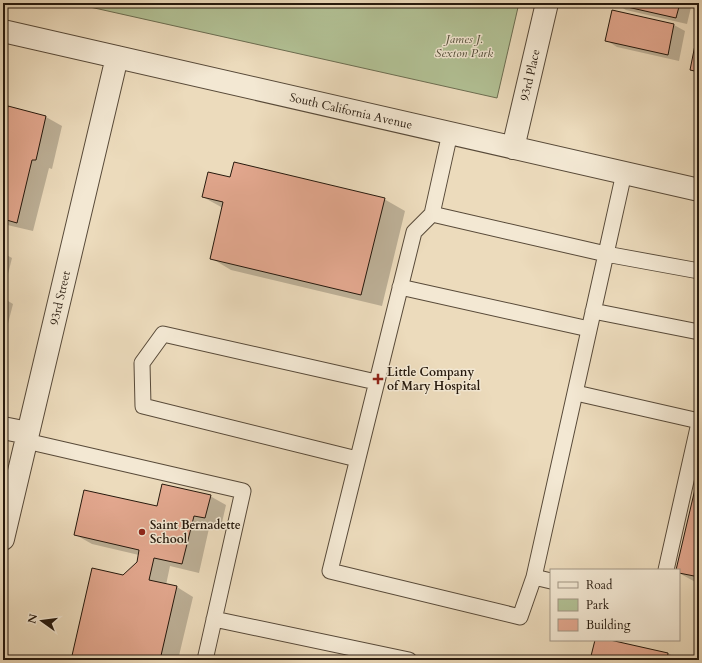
<svg xmlns="http://www.w3.org/2000/svg" width="702" height="663" font-family="Cardo,serif">
	<style>
		.green { fill: #b2c195; stroke: #6c6d51 }
		.shadow { fill: #0003 }
		.building { fill: #e2a78e; stroke: #26190d }
		.lines { fill: none; stroke-linecap: round; stroke-linejoin: round }
		.lane-casing { stroke: #584a39; stroke-width: 17 }
		.street-casing { stroke: #584a39; stroke-width: 24 }
		.lane { stroke: #f3e8d3; stroke-width: 15 }
		.street { stroke: #f3e8d3; stroke-width: 22 }
		.poi-dot { fill: #8f2418; stroke: #f3e8d3; stroke-width: 1.5 }
		.labels { text-anchor: middle; dominant-baseline: central; stroke-width: 3; stroke-linejoin: round; paint-order: stroke }
		.park-label { font-size: 12px; font-style: italic; fill: #504b36; stroke: #f3e8d3 }
		.street-label { font-size: 12px; fill: #26190d; stroke: #f3e8d3 }
		.poi-label { font-size: 12px; font-weight: bold; fill: #26190d; stroke: #f3e8d3; text-anchor: start }
	</style>
	<rect width="100%" height="100%" fill="#ecdbbc"/>
	<filter id="stains"><feTurbulence type="fractalNoise" baseFrequency=".005" numOctaves="4"/><feColorMatrix values="0 0 0 0 .2 0 0 0 0 .09 0 0 0 0 .02 0 0 0 .5 -.17"/></filter>
	<radialGradient id="worn" r=".72"><stop offset=".6" stop-color="#630" stop-opacity="0"/><stop offset="1" stop-color="#630" stop-opacity=".3"/></radialGradient>
	<path class="green" d="M72,3H519L497,98Z"/>
	<path class="shadow" d="M615,3H692L687,24L626,10Z
		M612,11L674,25L685,31L679,61L617,47L606,40Z
		M9,107L46,117L62,126L52,169L49,168L33,231L3,224V132Z
		M230,179L384,199L405,211L382,306L231,270L211,258L223,208L203,197Z
		M3,253L12,258L3,294Z
		M3,298L13,304L3,343Z
		M699,490V584L679,573V570H677Z
		M210,496L226,505L221,527L210,524L199,573L170,566L166,585L177,587L193,597L178,660H72L123,576L137,562L139,555L92,544L76,535L158,507Z
		M596,640H605L668,653L679,660H591Z"/>
	<path class="building" d="M614,3H680L676,18L614,4Z
		M612,10L674,24L668,55L605,41Z
		M695,45L699,46V72L690,70Z
		M8,106L46,116L36,160H32L17,223L3,219V127Z
		M234,162L385,198L361,295L210,259L223,202L202,197L208,172L230,177Z
		M162,484L211,495L205,518L194,516L182,564L154,558L149,580L177,586L160,660H71L92,568L123,575L137,562L139,550L74,535L84,490L157,506Z
		M695,489H699V577L679,573V570H676Z
		M595,640H610L668,653L667,660H590Z"/>
	<g class="lines">
		<g class="lane-casing">
			<path id="lane" d="M450,133L432,214L414,232L330,571L520,617L534,577
				M432,214L606,254L699,271
				M400,287L589,329
				M593,311L699,332
				M576,393L699,421
				M26,441L243,491L205,660
				M357,459L143,406L142,363L163,334L376,382
				M666,570L699,423
				M551,581L534,577L624,173
				M214,619L409,660"/>
		</g>
		<g class="street-casing">
			<path id="street" d="M3,31L699,190
				M513,148L547,3
				M3,428L28,433
				M3,539L117,57"/>
		</g>
		<use href="#lane" class="lane"/>
		<use href="#street" class="street"/>
	</g>
	<g class="poi-dot">
		<path d="M376 373h4v4h4v4h-4v4h-4v-4h-4v-4h4z"/>
		<circle cx="142" cy="532" r="4"/>
	</g>
	<g class="labels">
		<g class="park-label">
			<text x="464" y="39">James J.<tspan x="464" dy="14">Sexton Park</tspan></text>
		</g>
		<g class="street-label">
			<text transform="translate(530 75) rotate(-77)">93rd Place</text>
			<text transform="translate(351 111) rotate(13)">South California Avenue</text>
			<text transform="translate(60 298) rotate(-77)">93rd Street</text>
		</g>
		<g class="poi-label">
			<text x="387" y="372">Little Company<tspan x="387" dy="14">of Mary Hospital</tspan></text>
			<text x="150" y="525">Saint Bernadette<tspan x="150" dy="14">School</tspan></text>
		</g>
	</g>
	<rect width="702" height="663" fill="none" stroke="#ecdbbc" stroke-width="16"/>
	<rect x="4" y="4" width="694" height="655" fill="none" stroke="#26190d" stroke-width="2"/>
	<rect x="8" y="8" width="686" height="647" fill="none" stroke="#26190d"/>
	<rect x="550" y="569" width="130" height="72" fill="#f3e8d3" stroke="#a19584"/>
	<rect x="558" y="582" width="20" height="6" fill="#f3e8d3" stroke="#a19584"/>
	<text x="586" y="589" font-size="12" fill="#26190d">Road</text>
	<rect x="558" y="599" width="20" height="12" fill="#b2c195" stroke="#a19584"/>
	<text x="586" y="609" font-size="12" fill="#26190d">Park</text>
	<rect x="558" y="619" width="20" height="12" fill="#e2a78e" stroke="#a19584"/>
	<text x="586" y="629" font-size="12" fill="#26190d">Building</text>
	<g transform="translate(42 621) rotate(284)" stroke="#f3e8d3" stroke-width="3" paint-order="stroke">
	<path d="M0-3L7 15L0 10L-7 15Z" fill="#26190d"/>
	<text y="-6" font-size="11" font-weight="bold" text-anchor="middle" fill="#26190d">N</text>
	</g>
	<rect width="100%" height="100%" filter="url(#stains)"/>
	<rect width="100%" height="100%" fill="url(#worn)"/>
</svg>
